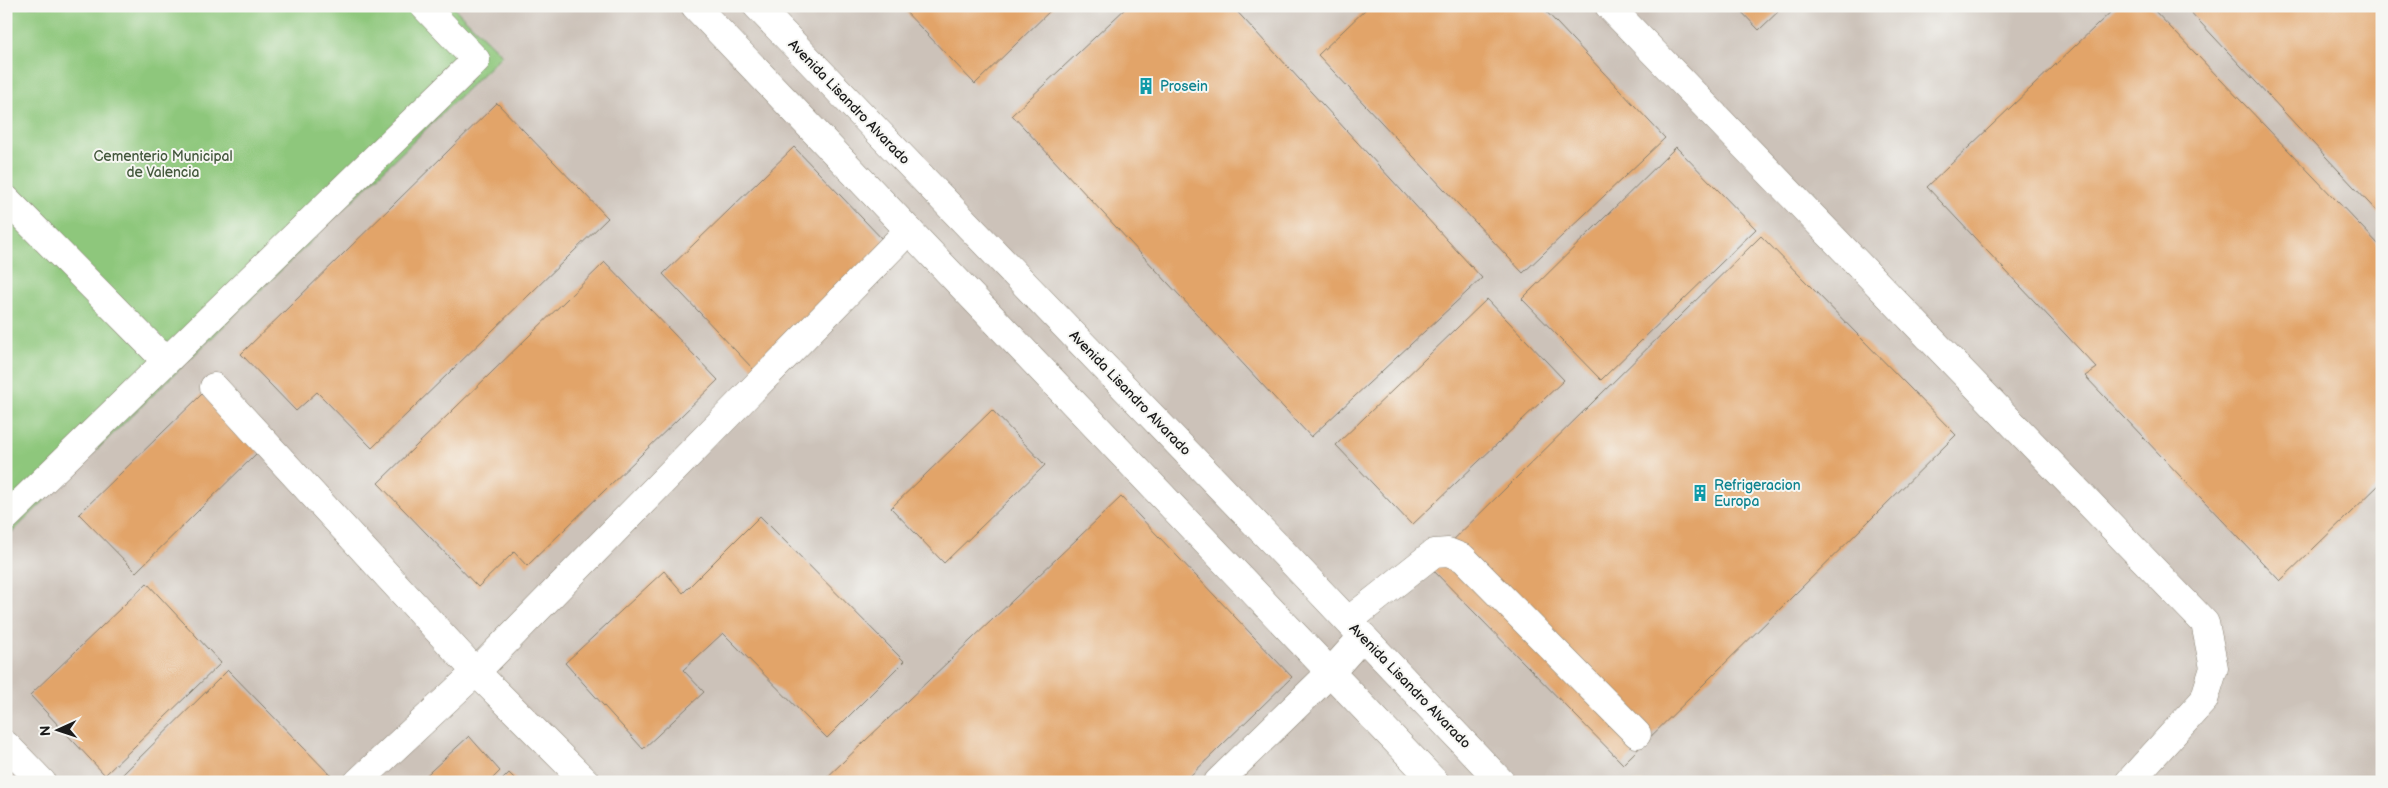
<svg xmlns="http://www.w3.org/2000/svg" width="2388" height="788" font-family="'Balsamiq Sans',sans-serif">
	<style>
		.industrial { fill: #ccc2b9 }
		.green { fill: #8ec77b; stroke: #55724c }
		.building { fill: #e2a469 }
		.lines { fill: none; stroke-linecap: round; stroke-linejoin: round }
		.minor-casing { stroke: #847c6c; stroke-width: 29 }
		.minor { stroke: #fff; stroke-width: 28 }
		.labels { text-anchor: middle; dominant-baseline: central; stroke-width: 4; stroke-linejoin: round; paint-order: stroke }
		.culture-label { font-size: 14px; fill: #0d838f; stroke: #f6f6f2; text-anchor: start }
		.street-label { font-size: 14px; fill: #1c1c1c; stroke: #f6f6f2 }
		.park-label { font-size: 14px; fill: #44583d; stroke: #f6f6f2 }
	</style>
	<rect width="100%" height="100%" fill="#f6f6f2"/>
	<filter id="ink" filterUnits="userSpaceOnUse"><feTurbulence type="fractalNoise" baseFrequency=".02" numOctaves="2"/><feDisplacementMap in="SourceGraphic" scale="10" xChannelSelector="R" yChannelSelector="G"/><feConvolveMatrix kernelMatrix="1 2 1 2 8 2 1 2 1" color-interpolation-filters="sRGB"/></filter>
	<filter id="wash" filterUnits="userSpaceOnUse"><feTurbulence type="fractalNoise" baseFrequency=".0096" numOctaves="4" result="noise"/><feDisplacementMap in="SourceGraphic" scale="20" xChannelSelector="R" yChannelSelector="G"/><feGaussianBlur stdDeviation="1.12" result="paint"/><feColorMatrix in="noise" values="0 0 0 0 0 0 0 0 0 0 0 0 0 0 0 0 0 1.4 0 .05"/><feComposite in="paint" operator="in"/></filter>
	<g filter="url(#wash)">
		<rect width="100%" height="100%" fill="#edddbc"/>
		<path class="industrial" d="M452,6H2382V782H6V538L502,55Z"/>
		<path class="green" d="M6,6H452L502,55L6,538Z"/>
		<g id="blocks">
			<path class="building" d="M900,6H1055L975,84Z
				M1128,6H1232L1482,278L1311,437L1012,115Z
				M1369,6H1541L1665,138L1523,273L1318,55Z
				M1736,6H1784L1759,30Z
				M2117,6H2150L2382,248V482L2280,581L2085,376L2097,368L1927,187Z
				M2185,6H2382V217Z
				M497,103L608,218L372,448L317,392L296,411L241,354Z
				M794,147L886,243L754,370L663,274Z
				M1676,147L1756,229L1601,380L1522,299Z
				M1761,236L1956,435L1623,764L1428,565Z
				M605,262L718,380L527,566L514,552L478,587L378,483Z
				M1487,299L1564,380L1412,525L1336,445Z
				M202,394L258,452L136,572L79,514Z
				M992,410L1045,465L944,563L891,508Z
				M1121,497L1292,677L1184,782H822Z
				M760,516L904,661L827,738L723,633L683,670L704,692L643,749L565,663L664,571L683,593Z
				M147,583L221,663L105,775L30,695Z
				M228,670L336,781L335,782H115Z
				M469,736L500,771L489,782H419Z
				M509,773L518,782H500Z"/>
		</g>
	</g>
	<g filter="url(#ink)">
		<use href="#blocks" fill-opacity="0" stroke="#847c6c" stroke-width="1"/>
		<g class="lines">
			<g class="minor-casing">
				<path id="minor" d="M695,6L1435,782
					M757,6L1275,544L1501,782
					M1609,6L2205,623L2214,668L2204,700L2129,782
					M6,199L166,361
					M214,387L476,672L586,782
					M6,517L476,60L424,6
					M1348,621L1434,553L1448,552L1463,558L1637,734
					M6,745L42,782
					M358,782L476,672L908,231
					M1218,782L1330,673L1363,636"/>
			</g>
			<use href="#minor" class="minor"/>
		</g>
	</g>
	<defs>
		<g id="building-bare" transform="scale(1.35)"><path d="M-4-6H4V6H1V3H-1V6H-4ZM-2.5-4.3h1.7v1.8h-1.7ZM.8-4.3h1.7v1.8H.8ZM-2.5-1h1.7V.8h-1.7ZM.8-1h1.7V.8H.8Z" fill="#0f9aa8" stroke="#f6f6f2" stroke-width="2.5" paint-order="stroke"/></g>
	</defs>
	<g fill-rule="evenodd">
		<use href="#building-bare" x="1146" y="86"/>
		<use href="#building-bare" x="1700" y="493"/>
	</g>
	<g class="labels">
		<g class="culture-label">
			<text x="1160" y="86">Prosein</text>
			<text x="1714" y="485">Refrigeracion<tspan x="1714" dy="16">Europa</tspan></text>
		</g>
		<g class="street-label">
			<text transform="translate(849 102) rotate(46)">Avenida Lisandro Alvarado</text>
			<text transform="translate(1130 393) rotate(46)">Avenida Lisandro Alvarado</text>
			<text transform="translate(1410 686) rotate(46)">Avenida Lisandro Alvarado</text>
		</g>
		<g class="park-label">
			<text x="163" y="156">Cementerio Municipal<tspan x="163" dy="16">de Valencia</tspan></text>
		</g>
	</g>
	<rect width="2388" height="788" fill="none" stroke="#f6f6f2" stroke-width="25"/>
	<g transform="translate(58 730) rotate(267)" stroke="#f6f6f2" stroke-width="4" paint-order="stroke">
	<path d="M0-4L9 19L0 12L-9 19Z" fill="#1c1c1c"/>
	<text y="-8" font-size="14" font-weight="bold" text-anchor="middle" fill="#1c1c1c">N</text>
	</g>
</svg>
